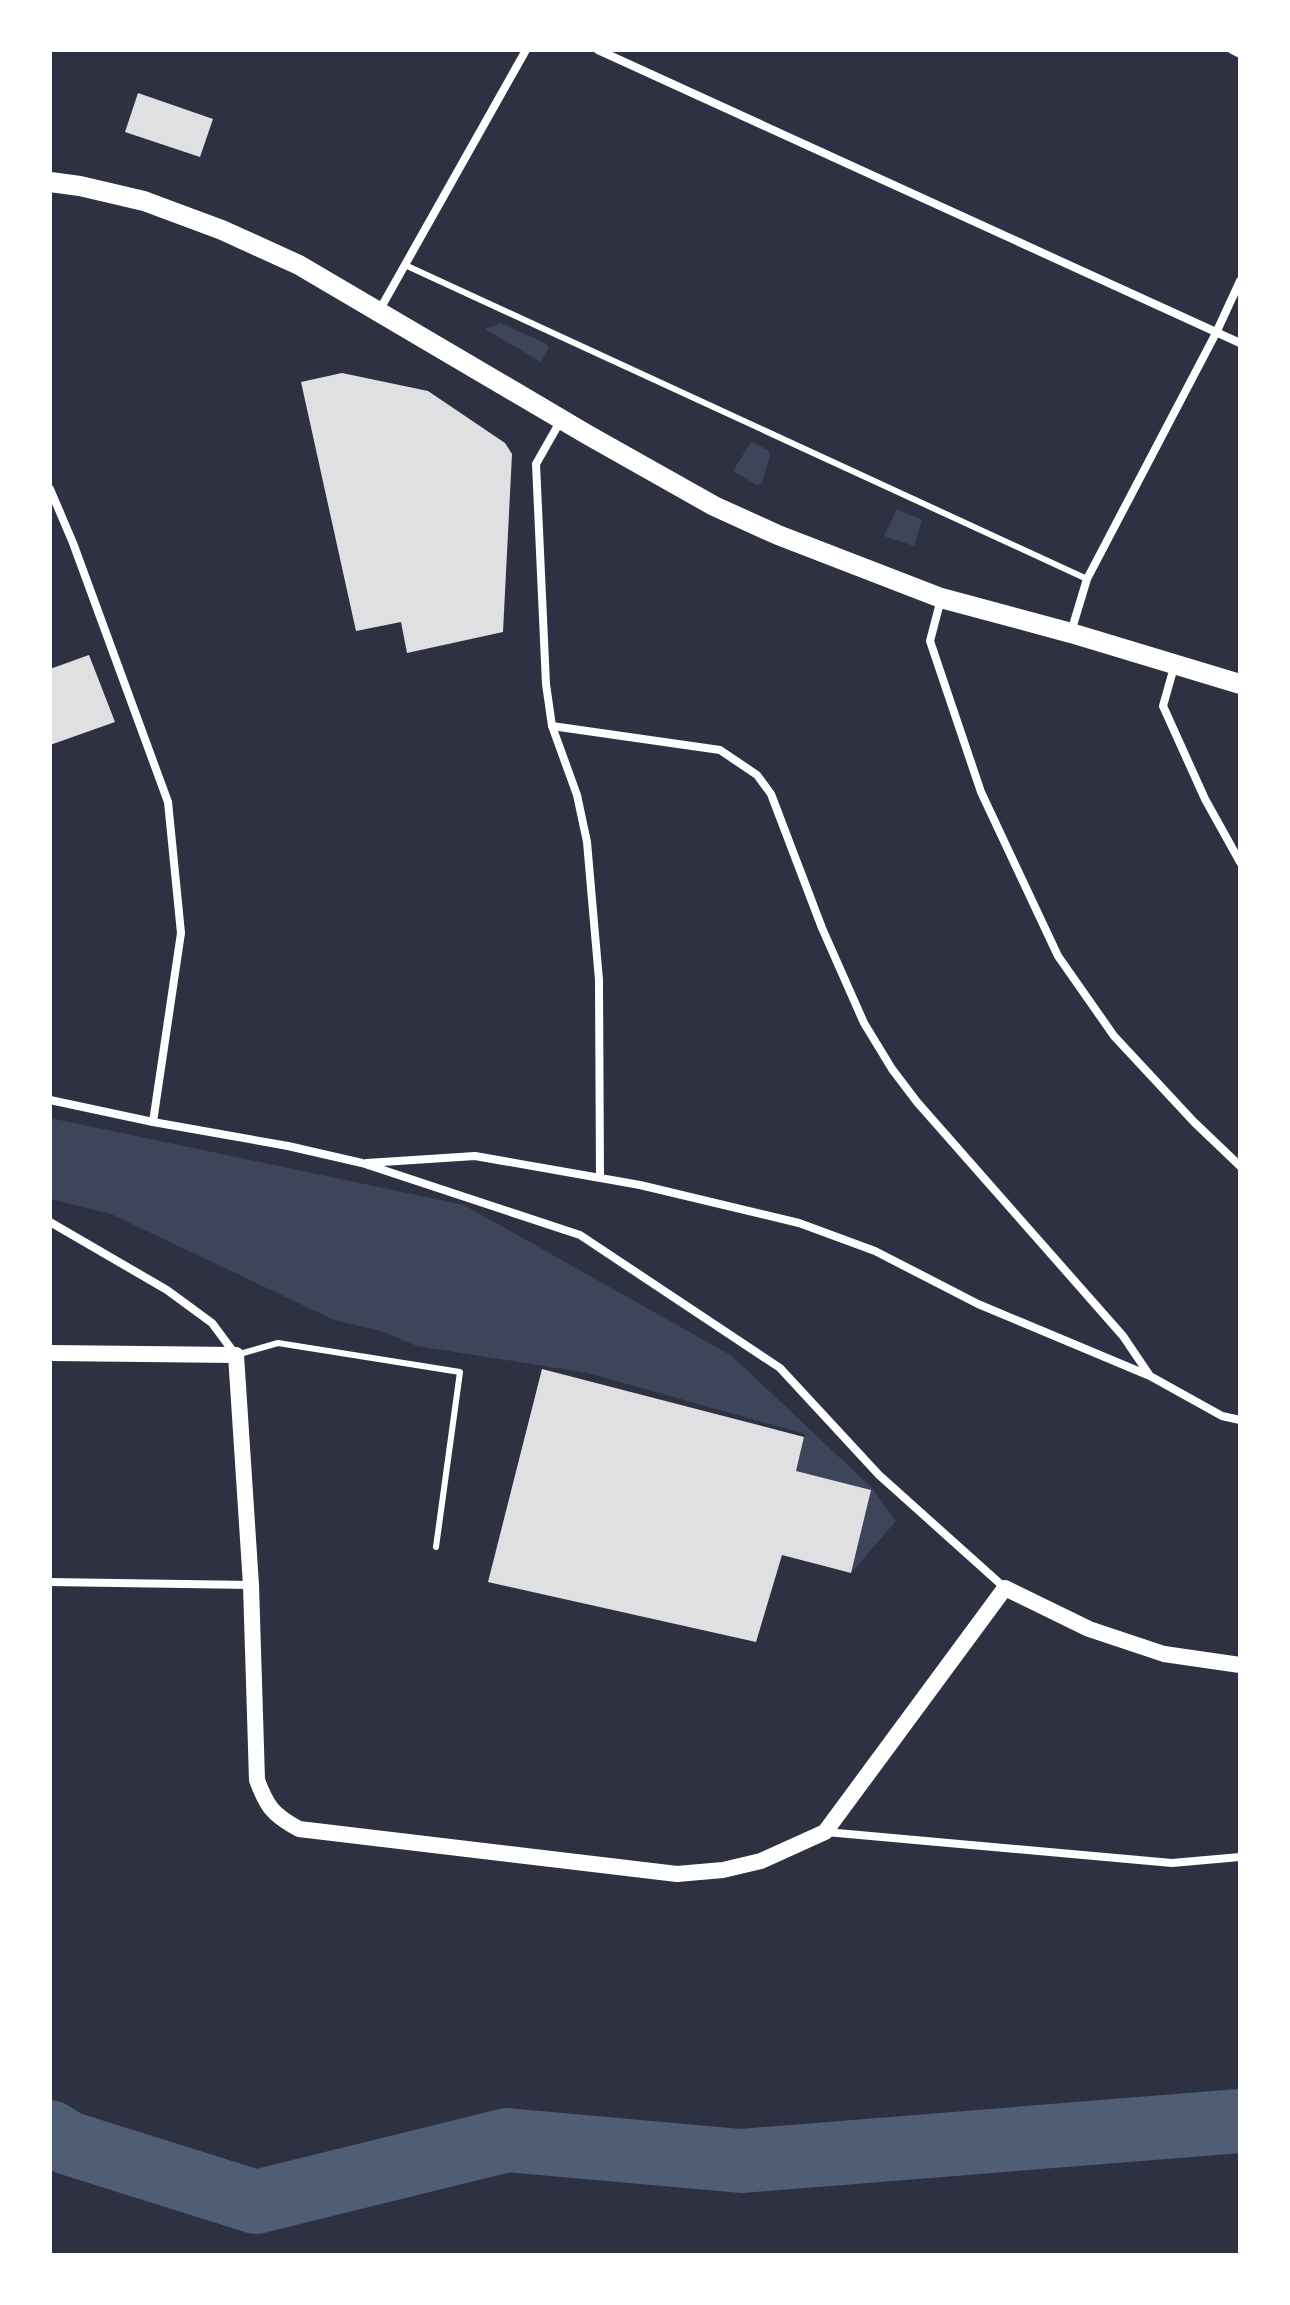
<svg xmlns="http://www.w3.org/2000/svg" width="1290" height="2305" font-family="Helvetica,sans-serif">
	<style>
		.green { fill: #3c4559 }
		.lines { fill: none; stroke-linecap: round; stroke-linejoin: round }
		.river { stroke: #4f5d75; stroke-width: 64 }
		.building { fill: #e0e0e3 }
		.service { stroke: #fff; stroke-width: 6 }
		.minor { stroke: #fff; stroke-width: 8 }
		.secondary { stroke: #fff; stroke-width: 16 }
		.primary { stroke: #fff; stroke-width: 20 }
	</style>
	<rect width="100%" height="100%" fill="#2d3142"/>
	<path class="green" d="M501,323L547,344L549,347L541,362L485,329Z
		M751,442L768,450L770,455L762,483L757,485L733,471Z
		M897,509L922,520L914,546L884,536Z
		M50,1118L464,1205L732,1356L873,1489L896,1521L851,1573L796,1471L805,1434L588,1373L417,1346L381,1331L334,1320L111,1214L50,1199Z"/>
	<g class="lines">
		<path class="river" d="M50,2132L68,2143L256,2202L507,2140L741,2161L1240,2121"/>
	</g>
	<path class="building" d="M138,93L213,119L200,157L125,132Z
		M342,373L428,391L505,443L512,454L503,632L407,653L401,622L356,631L301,382Z
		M89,655L115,722L50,745V669Z
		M542,1369L804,1437L796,1471L871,1490L851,1573L782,1555L756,1642L488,1582Z"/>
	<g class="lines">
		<path class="service" d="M405,265L1087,579
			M236,1355L278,1343L460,1372L436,1547"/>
		<path class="minor" d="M598,50L1240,343
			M1232,50L1240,54
			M379,311L526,50
			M561,420L536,464L546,684L552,726L577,795L587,842L599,980L600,1178
			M50,489L73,543L168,802L181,933L153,1122
			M941,599L930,641L981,792L1058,956L1114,1036L1194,1122L1240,1166
			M1071,632L1087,579L1216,333L1240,281
			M1174,667L1163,706L1205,799L1240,862
			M552,726L720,750L757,775L771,794L822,928L864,1023L892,1069L917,1102L1123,1336L1150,1376
			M50,1100L153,1122L288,1146L362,1163L580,1235L780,1368L879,1475L1005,1588
			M367,1163L475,1156L640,1185L799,1223L875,1251L978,1304L1150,1376L1222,1416L1240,1420
			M50,1222L167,1290L212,1323L235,1354
			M50,1582L251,1585
			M826,1832L1172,1863L1240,1857"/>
		<path class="secondary" d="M50,1353L236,1355L251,1585L257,1780C267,1807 273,1815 299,1829L677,1874L723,1870L761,1861L825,1832L1005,1588L1089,1629L1164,1654L1240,1665"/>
		<path class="primary" d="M50,182L80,186L144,201L222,230L299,265L588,435L714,506L778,535L941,598L1071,633L1240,684"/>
	</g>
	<rect width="1290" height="2305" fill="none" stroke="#ffffff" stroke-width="104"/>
</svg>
